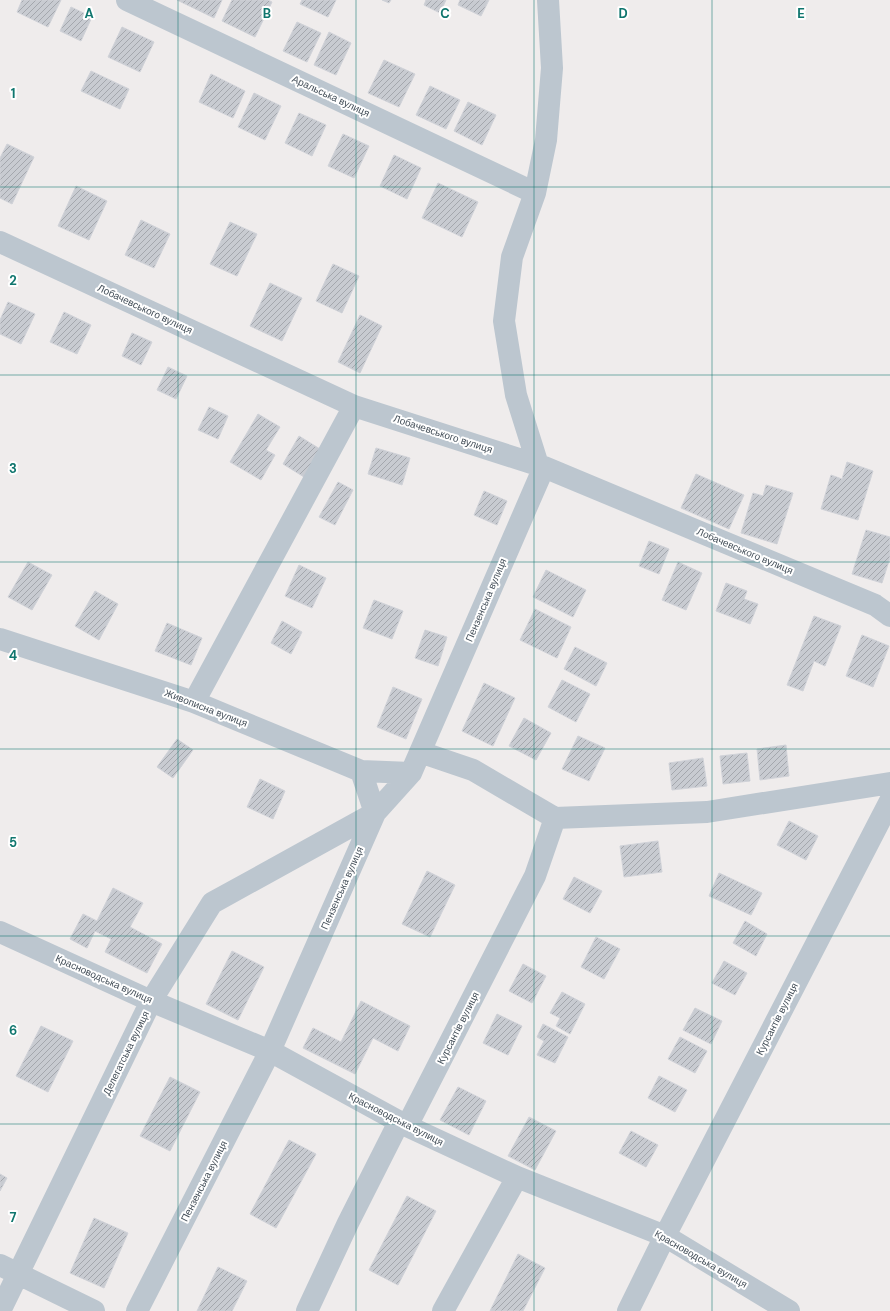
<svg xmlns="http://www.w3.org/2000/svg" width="890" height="1311" font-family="'DM Sans',sans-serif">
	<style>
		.building { fill: url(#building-hatch); stroke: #d0d2d8 }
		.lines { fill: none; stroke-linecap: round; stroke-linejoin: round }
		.minor { stroke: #bcc6cf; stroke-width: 22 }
		.grid { fill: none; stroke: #0f766e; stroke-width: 1; stroke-opacity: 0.55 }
		.labels { text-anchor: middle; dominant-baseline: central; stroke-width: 4; stroke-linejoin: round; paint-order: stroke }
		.street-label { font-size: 10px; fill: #444f59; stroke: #fff }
		.grid-label { font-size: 13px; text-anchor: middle; font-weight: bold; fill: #0f766e; stroke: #fff; stroke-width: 4; stroke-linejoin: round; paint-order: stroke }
	</style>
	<defs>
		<pattern id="building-hatch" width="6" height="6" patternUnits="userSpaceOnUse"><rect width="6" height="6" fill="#c8cbd1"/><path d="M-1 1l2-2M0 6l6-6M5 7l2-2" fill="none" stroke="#a4a7ad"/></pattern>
	</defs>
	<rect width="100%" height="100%" fill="#efecec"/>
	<path class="building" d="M22,0H61L48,27L17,12Z
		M177,0H222L214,18Z
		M232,0H268L272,2L255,37L222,21Z
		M302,0H336L328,17L300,4Z
		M382,0H391L389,3Z
		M426,0H446L440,13L424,5Z
		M460,0H489L481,16L458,5Z
		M71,7L92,17L81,41L60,31Z
		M297,22L321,33L307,62L283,51Z
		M122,27L154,42L140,72L108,57Z
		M329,32L351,43L336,75L314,65Z
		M384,60L415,74L399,107L368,93Z
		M91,71L129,89L120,109L81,91Z
		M211,74L245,91L233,118L199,102Z
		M430,86L460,100L446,129L416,115Z
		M254,93L281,106L265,140L238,127Z
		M468,102L496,115L482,145L454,131Z
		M299,113L326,125L312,156L285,143Z
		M343,134L369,146L354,178L328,166Z
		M7,144L34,157L12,204L0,198V158Z
		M394,155L421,168L407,199L380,186Z
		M438,183L478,202L462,237L422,218Z
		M76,186L107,201L89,240L58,226Z
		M141,220L170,234L154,268L125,255Z
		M230,222L257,234L237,276L210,264Z
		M333,264L359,276L342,313L316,301Z
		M270,283L302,298L282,341L250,326Z
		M8,302L35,314L21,344L0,334V320Z
		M64,312L91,325L77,354L50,342Z
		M360,315L382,326L360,373L338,362Z
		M132,333L152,342L141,365L122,356Z
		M168,367L187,376L176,399L157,390Z
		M209,407L228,416L218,439L198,430Z
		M258,414L280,427L266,450L275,455L261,480L230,462Z
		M299,436L320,449L304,477L283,464Z
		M376,448L410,458L402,485L368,474Z
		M847,462L873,471L858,520L821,509L831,475L842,479Z
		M696,474L744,495L729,529L681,508Z
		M338,482L353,490L335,525L319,517Z
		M766,485L793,493L777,544L741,533L753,493L763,496Z
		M484,491L507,501L497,525L474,515Z
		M866,530L890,537V558L882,583L852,574Z
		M649,541L669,549L659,574L639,566Z
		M28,562L52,575L32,610L8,597Z
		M678,562L702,573L686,610L662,600Z
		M299,565L326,578L312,608L285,596Z
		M546,570L586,590L573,617L533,597Z
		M726,583L747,591L744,599L758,604L750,624L716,611Z
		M95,591L118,604L99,640L75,626Z
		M374,600L403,611L392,639L363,628Z
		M535,609L571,627L557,658L520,640Z
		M814,616L841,626L825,666L814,661L803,691L787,685Z
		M282,621L302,632L291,654L271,643Z
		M167,623L202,638L191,665L155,651Z
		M425,630L447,637L438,666L415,658Z
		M862,635L889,646L873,687L846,676Z
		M575,647L607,663L596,686L564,669Z
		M562,680L590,694L576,722L548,707Z
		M484,683L515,698L493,746L462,731Z
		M393,687L422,699L406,739L377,727Z
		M524,718L551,733L536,760L509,746Z
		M578,736L605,748L589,781L562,769Z
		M177,739L193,750L173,778L157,767Z
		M786,745L789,776L760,780L757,749Z
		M747,753L750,781L723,784L720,756Z
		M703,758L707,786L672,790L669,763Z
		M260,779L285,791L273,819L247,807Z
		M789,821L818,836L806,860L777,845Z
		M658,841L662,872L624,877L620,846Z
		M427,871L455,885L430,937L402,924Z
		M719,873L762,893L751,915L709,896Z
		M574,877L602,891L590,913L563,899Z
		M113,888L143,903L130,927L162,944L147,973L105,952L111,939L95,931L87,948L70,939L83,914L97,921Z
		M745,921L767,934L756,956L733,943Z
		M596,937L620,949L604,979L581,967Z
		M232,951L264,967L238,1020L206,1004Z
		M724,961L747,973L735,995L712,983Z
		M523,964L546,976L532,1003L509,991Z
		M562,992L585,1004L570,1034L556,1026L560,1018L550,1013Z
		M361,1001L410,1026L398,1051L373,1038L355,1074L303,1048L313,1028L341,1042Z
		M695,1008L722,1021L711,1044L683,1030Z
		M497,1014L522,1026L508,1055L483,1043Z
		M543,1024L568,1037L555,1063L537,1055L544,1041L537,1037Z
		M41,1026L73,1041L48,1092L16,1076Z
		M680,1037L707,1051L695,1073L668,1059Z
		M659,1076L687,1090L675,1112L648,1098Z
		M170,1077L200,1092L170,1151L140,1136Z
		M458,1087L486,1101L469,1135L440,1120Z
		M529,1117L556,1131L535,1170L508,1156Z
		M631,1131L658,1145L646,1167L619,1153Z
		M289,1140L316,1154L276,1228L250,1214Z
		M0,1174L7,1178L0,1191Z
		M407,1196L436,1211L398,1285L369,1270Z
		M94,1218L128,1233L104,1288L70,1273Z
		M518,1254L545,1268L523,1311H490Z
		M218,1267L247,1281L232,1311H197Z"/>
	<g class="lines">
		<path class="minor" d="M127,0L535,193
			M0,242L354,406L544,467L875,605L890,616
			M538,465L516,395L504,321L512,257L535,193L546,140L552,68L548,0
			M0,639L194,702L361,771L411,773
			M194,702L354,406
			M420,752L473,770L555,818L707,812L890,783
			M0,932L151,1001L270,1051L407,1126L517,1177L665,1236L789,1311
			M407,1126L535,876L555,818
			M0,1265L94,1311
			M0,1311L151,1001L212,903L375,813L361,771
			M137,1311L270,1051L375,813L411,773L544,467
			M307,1311L348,1223L399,1122
			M443,1311L517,1177
			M628,1311L665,1236L890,801"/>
	</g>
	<path class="grid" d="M178,0V1311M356,0V1311M534,0V1311M712,0V1311M0,187H890M0,375H890M0,562H890M0,749H890M0,936H890M0,1124H890"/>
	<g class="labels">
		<g class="street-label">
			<text transform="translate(331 96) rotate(25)">Аральська вулиця</text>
			<text transform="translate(145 309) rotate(25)">Лобачевського вулиця</text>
			<text transform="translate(443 434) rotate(18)">Лобачевського вулиця</text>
			<text transform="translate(745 551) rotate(23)">Лобачевського вулиця</text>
			<text transform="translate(486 600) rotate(-67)">Пензенська вулиця</text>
			<text transform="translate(206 708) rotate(21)">Живописна вулиця</text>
			<text transform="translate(342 888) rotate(-66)">Пензенська вулиця</text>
			<text transform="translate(104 979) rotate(24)">Красноводська вулиця</text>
			<text transform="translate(777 1019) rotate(-63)">Курсантів вулиця</text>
			<text transform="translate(458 1028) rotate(-63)">Курсантів вулиця</text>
			<text transform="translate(126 1053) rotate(-64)">Делегатська вулиця</text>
			<text transform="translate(396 1119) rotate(27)">Красноводська вулиця</text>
			<text transform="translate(204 1181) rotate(-63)">Пензенська вулиця</text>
			<text transform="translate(701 1259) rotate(30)">Красноводська вулиця</text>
		</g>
	</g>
	<g class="grid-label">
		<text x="89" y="18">A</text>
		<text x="267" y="18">B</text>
		<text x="445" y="18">C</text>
		<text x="623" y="18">D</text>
		<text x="801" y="18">E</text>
		<text x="13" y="98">1</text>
		<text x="13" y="285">2</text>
		<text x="13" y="473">3</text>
		<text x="13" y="660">4</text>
		<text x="13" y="847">5</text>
		<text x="13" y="1035">6</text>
		<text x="13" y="1222">7</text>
	</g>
</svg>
